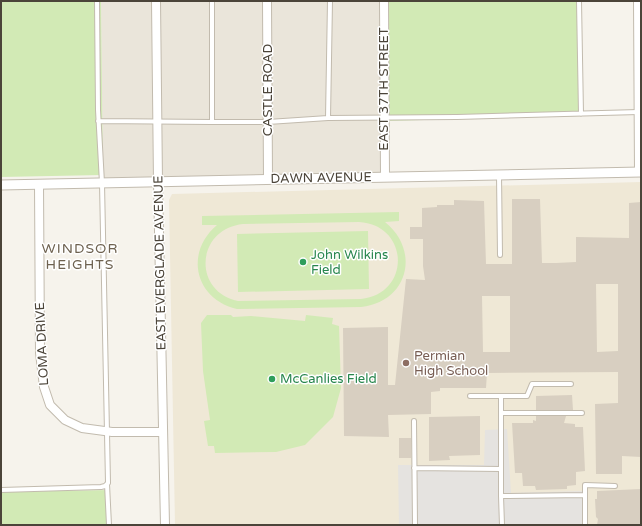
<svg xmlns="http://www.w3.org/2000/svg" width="642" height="526" font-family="'Varela Round',sans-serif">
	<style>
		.residential { fill: #eae5da }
		.education { fill: #efe8d6 }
		.green { fill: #d2eab5; fill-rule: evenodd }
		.parking { fill: #e5e3e0 }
		.building { fill: #d8cfc1; fill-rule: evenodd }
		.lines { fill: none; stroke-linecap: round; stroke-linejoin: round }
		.service-casing { stroke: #c2bbae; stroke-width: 6 }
		.minor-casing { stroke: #c2bbae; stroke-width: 10 }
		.tertiary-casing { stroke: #c2bbae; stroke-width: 11 }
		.service { stroke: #fff; stroke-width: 4 }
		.minor { stroke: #fff; stroke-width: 8 }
		.tertiary { stroke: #fff; stroke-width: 9 }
		.leisure-dot { fill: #2e9e5b; stroke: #fff; stroke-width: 1.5 }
		.education-dot { fill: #8d6e63; stroke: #fff; stroke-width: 1.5 }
		.labels { text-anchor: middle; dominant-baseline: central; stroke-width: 3; stroke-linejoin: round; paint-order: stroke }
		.street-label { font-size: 13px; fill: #4b4439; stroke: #fff }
		.leisure-label { font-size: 13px; fill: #27864d; stroke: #fff; text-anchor: start }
		.education-label { font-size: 13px; fill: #785e54; stroke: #fff; text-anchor: start }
		.neighbourhood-label { font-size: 14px; letter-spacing: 1px; fill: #6e6250; stroke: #fff }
	</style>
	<rect width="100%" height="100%" fill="#f6f3ec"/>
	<path class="residential" d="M101,1H384L385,177L103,183Z"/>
	<path class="education" d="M641,182V525H175L169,200L172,194Z"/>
	<path class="green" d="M1,1H101L103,175L1,177Z
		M384,1H580L581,116L385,121Z
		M399,212V221L385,222C421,251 408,302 361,307L237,309C195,299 184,253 217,225H202V216ZM359,222C410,225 411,294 361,299L238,301C192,291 196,229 243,224Z
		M368,231L369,289L238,292L237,234Z
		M207,315H231L233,317L251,316L305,321L306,315L333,318L332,324L339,326L341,388L333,417L305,445L276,452L215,453L214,446H208L204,421L210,420L203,371L201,323Z
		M109,490L110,525H1V492Z"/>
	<path class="parking" d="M507,429L511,493L585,491V525H399L398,465H484L485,430Z"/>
	<path class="building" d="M512,199H540L542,263H556L576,262V237L629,238V203L641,202V457L622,456V474H596L595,404L618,403V372L487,373L486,388H440V391L431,392V414L388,415L389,437L344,436L343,328L388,327V385H395L406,279L425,280L423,266V239H410V227H422V208L437,207V205H454V200L484,201L486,264H512ZM596,284H618V351L597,352ZM482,296H510V352H483Z
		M572,395L573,410H536V396Z
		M480,416V455L449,456L450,460L429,461V417Z
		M536,416H566L564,423L575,424V427H583L585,471L576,472V485L567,486V489L536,490L535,486H523L522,473H515L512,423H533V420L536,421Z
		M399,438H411V458H399Z
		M641,489V525H597L598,519L596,517L595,499H597V491Z"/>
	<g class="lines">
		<g class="service-casing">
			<path id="service" d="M579,1L581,114
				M328,118L330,1
				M98,121L212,122V1
				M212,122H268L328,118L457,117L639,112
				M499,175L500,255
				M470,396H501
				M501,413H582
				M414,421L415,525
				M414,468L501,469
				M107,484L109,525
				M1,490L101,487L105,486L108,483L102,183L98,110L97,1
				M501,496V396H527L532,384H571
				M502,525L501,496L585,495
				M585,525V485L615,486"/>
		</g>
		<g class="minor-casing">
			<path id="minor" d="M156,1L158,182L165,525
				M267,1L268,179
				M384,1L385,177
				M638,1L639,172
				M39,184L40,353L44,387L50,405L65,420L82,428L112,432H163"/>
		</g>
		<g class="tertiary-casing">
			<path id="tertiary" d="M1,185L641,172"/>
		</g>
		<use href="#service" class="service"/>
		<use href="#minor" class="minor"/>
		<use href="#tertiary" class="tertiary"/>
	</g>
	<g class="leisure-dot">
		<circle cx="303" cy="262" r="4"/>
		<circle cx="272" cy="379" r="4"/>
	</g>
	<circle class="education-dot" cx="406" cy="363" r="4"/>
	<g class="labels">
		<g class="street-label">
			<text transform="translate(384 89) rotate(-90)">EAST 37TH STREET</text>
			<text transform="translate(268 90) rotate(-90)">CASTLE ROAD</text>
			<text transform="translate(321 178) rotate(-1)">DAWN AVENUE</text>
			<text transform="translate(160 263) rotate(-91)">EAST EVERGLADE AVENUE</text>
			<text transform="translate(42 344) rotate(-93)">LOMA DRIVE</text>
		</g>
		<g class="leisure-label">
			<text x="311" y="255">John Wilkins<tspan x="311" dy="15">Field</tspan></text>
			<text x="280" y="379">McCanlies Field</text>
		</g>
		<g class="education-label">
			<text x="414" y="356">Permian<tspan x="414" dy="15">High School</tspan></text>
		</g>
		<g class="neighbourhood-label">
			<text x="80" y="248">WINDSOR<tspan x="80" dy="16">HEIGHTS</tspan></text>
		</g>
	</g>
	<rect width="642" height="526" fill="none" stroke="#4b4439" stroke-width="4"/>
</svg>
